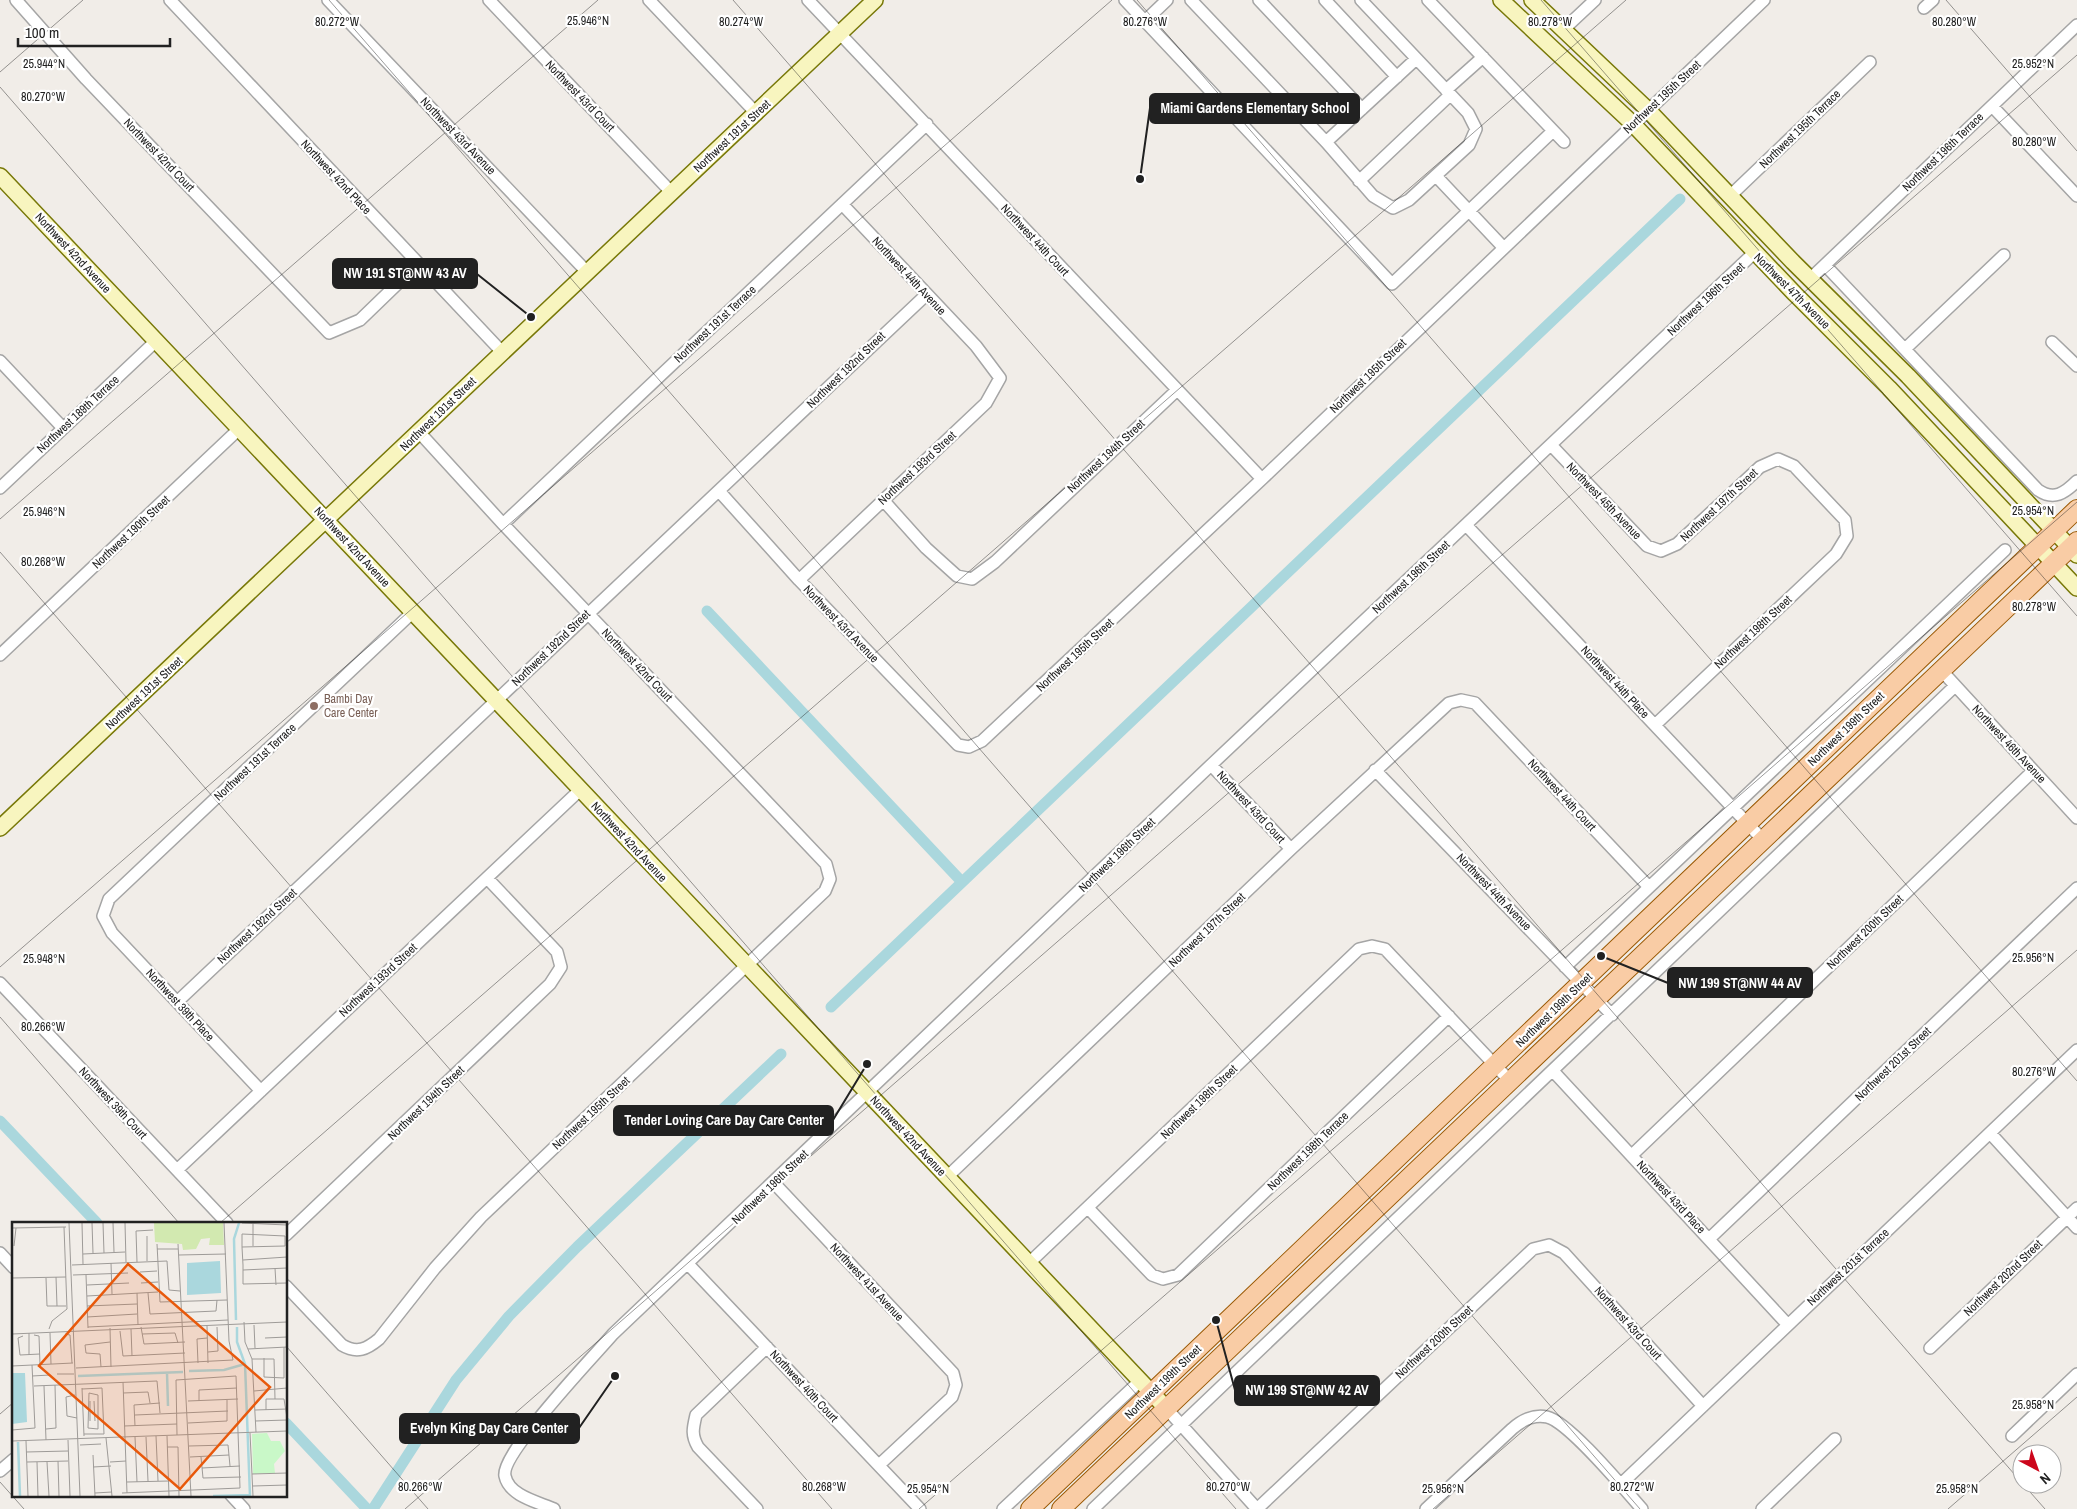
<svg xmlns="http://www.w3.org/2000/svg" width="2077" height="1509" font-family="'Archivo Narrow',sans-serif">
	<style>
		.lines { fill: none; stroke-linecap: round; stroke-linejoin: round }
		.canal { stroke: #aad7dd; stroke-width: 11 }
		.street-casing { stroke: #a5a5a5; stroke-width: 14 }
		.secondary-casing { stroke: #787808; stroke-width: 18 }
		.primary-casing { stroke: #9a5904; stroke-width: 20 }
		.street { stroke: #fff; stroke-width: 11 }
		.secondary { stroke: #f8f5bf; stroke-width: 15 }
		.primary { stroke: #f9cca5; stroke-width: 18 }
		.ticks { fill: none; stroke: #212121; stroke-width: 1; stroke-opacity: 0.45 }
		.education-dot { fill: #8d6e63; stroke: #fff; stroke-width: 2 }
		.labels { text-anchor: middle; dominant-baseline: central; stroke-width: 4.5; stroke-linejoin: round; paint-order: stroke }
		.street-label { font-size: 12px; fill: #212121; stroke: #fff }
		.education-label { font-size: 12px; fill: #785e54; stroke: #fff; text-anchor: start }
		.inset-river { fill: none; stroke: #aad7dd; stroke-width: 2.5 }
		.inset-road { fill: none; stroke: #9e9b98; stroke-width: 1 }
		.view { fill: #e8590c; fill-opacity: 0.15; stroke: #e8590c; stroke-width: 2.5 }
		.inset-edge { fill: none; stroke: #212121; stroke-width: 2.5 }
		.ticks-label { font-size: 12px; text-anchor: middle; fill: #212121; stroke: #fff; stroke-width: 4.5; stroke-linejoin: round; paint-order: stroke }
		.leader { fill: none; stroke: #212121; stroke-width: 2 }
		.callout-dot { fill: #212121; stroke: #fff; stroke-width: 2 }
		.callout { fill: #212121; stroke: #212121; stroke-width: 2 }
		.callout-label { font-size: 14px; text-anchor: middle; font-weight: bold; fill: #fff }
	</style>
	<rect width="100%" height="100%" fill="#f1ede8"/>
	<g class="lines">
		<path class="canal" d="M707,611L962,882
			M831,1007L1680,199
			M0,1121L97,1223
			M286,1423L367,1509
			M373,1509L456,1380L509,1316L577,1247L781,1054"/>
		<g class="street-casing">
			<path id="street" d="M16,0L86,79L329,333L360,320L418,264
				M170,0L503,353
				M328,0L587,272
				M489,0L672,193
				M649,0L756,113
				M808,0L1262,479
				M1125,0L1392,284L1553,131
				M1191,0L1326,142L1373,196L1393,208L1409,200L1469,145L1476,129L1468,113L1361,0
				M1259,0L1362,109
				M1325,0L1397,77
				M1428,0L1564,142
				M1924,8L1933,0
				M1145,21L1167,0
				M1564,29L1595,0
				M1446,90L1483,57
				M1992,106L2077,196
				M1326,142L1416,59
				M1436,176L1503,247
				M1359,181L1450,95
				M1730,196L1870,62
				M1825,265L2038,490C2054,501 2065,493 2077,481
				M1810,279L2077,25
				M2052,342L2077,366
				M1905,349L2004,255
				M0,361L63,428
				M1551,445L1647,546L1661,551L1677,544L1760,467L1778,459L1794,466L1845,520L1847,536L1836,554L1656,724
				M0,488L156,341
				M719,491L799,580L958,745L969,747L982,741L1262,479L1764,0
				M883,500L926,548L957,576L972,579L995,562L1176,391
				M503,524L927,124
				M1466,525L1763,840
				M799,580L986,403L1000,378L976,346L842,204
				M0,655L239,429
				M1941,670L2077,818
				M1211,765L1291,849
				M1375,770L1612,1015
				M1565,967L2005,550
				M0,983L227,1223
				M177,1002L926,295
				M1553,1071L1788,1325
				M261,1091L112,933L103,916L109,899L413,612
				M1990,1133L2077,1228
				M1632,1155L2033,771
				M177,1170L580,790
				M947,1177L1291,849L1449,703L1461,700L1475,703L1649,887
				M774,1183L953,1373L956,1385L952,1397L879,1465
				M1088,1208L1152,1275L1163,1279L1178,1275L1449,1016
				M286,1235L550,984L561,967L557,952L487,878
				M1709,1239L2077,888
				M0,1253L14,1268
				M688,1264L920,1509
				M1028,1264L1359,949L1372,946L1385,949L1510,1081
				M286,1286L342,1345C357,1354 367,1349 379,1339L435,1268L481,1217L825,891L830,879L826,864L503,524L419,432
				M1930,1348L2077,1208
				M1166,1408L1257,1509
				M2012,1436L2077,1374
				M0,1471L14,1459
				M1620,1485L2077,1050
				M231,1495L244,1509
				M554,1509C538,1502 509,1496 505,1476C500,1454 595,1355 613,1334L1211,765L1755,252
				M757,1509L698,1447C691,1435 693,1428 696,1415L767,1347
				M1003,1509L1141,1380
				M1093,1509L1955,686
				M1257,1509L1533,1249L1549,1245L1564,1253L1703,1406
				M1426,1509L1512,1429C1521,1421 1534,1414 1547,1417C1569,1422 1625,1490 1642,1509
				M1762,1509L1835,1439"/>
		</g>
		<g class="secondary-casing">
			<path id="secondary" d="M1501,0L1633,124L1795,294L1889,388L2077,588
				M1532,0L1648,110L1793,262L1908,376L2077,555
				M0,176L1166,1408
				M0,828L875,0"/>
		</g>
		<g class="primary-casing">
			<path id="primary" d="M1030,1509L2077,509
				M1061,1509L2077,541"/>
		</g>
		<use href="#street" class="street"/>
		<use href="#secondary" class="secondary"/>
		<use href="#primary" class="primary"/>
	</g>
	<path class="ticks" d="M329,0L1640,1509M733,0L2022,1483M1137,0L2077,1081M1541,0L2077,616M1946,0L2077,151M0,72L83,0M0,87L1236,1509M0,519L598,0M0,552L832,1509M0,967L1112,0M0,1017L179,1223M220,1223L1626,0M286,1346L428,1509M0,1414L14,1402M0,1482L24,1509M2023,1484L2045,1509M405,1509L2077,55M919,1509L2077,502M1433,1509L2077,950M1948,1509L2077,1397"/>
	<circle class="education-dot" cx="314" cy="706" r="5"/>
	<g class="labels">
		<g class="street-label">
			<text transform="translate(580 96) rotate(46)">Northwest 43rd Court</text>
			<text transform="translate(1662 97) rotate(-43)">Northwest 195th Street</text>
			<text transform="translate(1800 129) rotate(-44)">Northwest 195th Terrace</text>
			<text transform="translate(458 136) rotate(46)">Northwest 43rd Avenue</text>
			<text transform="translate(732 136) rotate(-43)">Northwest 191st Street</text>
			<text transform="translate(1943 152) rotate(-44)">Northwest 196th Terrace</text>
			<text transform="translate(159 155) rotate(46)">Northwest 42nd Court</text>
			<text transform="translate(336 177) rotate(47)">Northwest 42nd Place</text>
			<text transform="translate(1035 240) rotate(47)">Northwest 44th Court</text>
			<text transform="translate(73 253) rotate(47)">Northwest 42nd Avenue</text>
			<text transform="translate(909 276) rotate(47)">Northwest 44th Avenue</text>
			<text transform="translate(1792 291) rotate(45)">Northwest 47th Avenue</text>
			<text transform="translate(1706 299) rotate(-43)">Northwest 196th Street</text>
			<text transform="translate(715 324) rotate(-43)">Northwest 191st Terrace</text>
			<text transform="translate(846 370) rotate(-44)">Northwest 192nd Street</text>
			<text transform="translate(1368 376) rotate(-44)">Northwest 195th Street</text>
			<text transform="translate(78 414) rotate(-43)">Northwest 189th Terrace</text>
			<text transform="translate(438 414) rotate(-44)">Northwest 191st Street</text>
			<text transform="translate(1106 456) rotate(-43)">Northwest 194th Street</text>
			<text transform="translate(917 468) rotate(-43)">Northwest 193rd Street</text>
			<text transform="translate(1604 501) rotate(46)">Northwest 45th Avenue</text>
			<text transform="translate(1719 505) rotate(-43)">Northwest 197th Street</text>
			<text transform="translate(131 532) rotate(-43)">Northwest 190th Street</text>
			<text transform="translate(352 547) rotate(47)">Northwest 42nd Avenue</text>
			<text transform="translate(1411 577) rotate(-43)">Northwest 196th Street</text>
			<text transform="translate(841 624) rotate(46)">Northwest 43rd Avenue</text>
			<text transform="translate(1753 632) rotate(-43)">Northwest 198th Street</text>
			<text transform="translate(551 648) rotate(-44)">Northwest 192nd Street</text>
			<text transform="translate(1075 655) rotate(-43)">Northwest 195th Street</text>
			<text transform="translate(637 665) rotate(46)">Northwest 42nd Court</text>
			<text transform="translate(1615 682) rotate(47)">Northwest 44th Place</text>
			<text transform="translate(144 693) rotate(-43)">Northwest 191st Street</text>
			<text transform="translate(1846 729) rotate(-44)">Northwest 199th Street</text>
			<text transform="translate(2009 744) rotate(47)">Northwest 46th Avenue</text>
			<text transform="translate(255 762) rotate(-43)">Northwest 191st Terrace</text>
			<text transform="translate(1562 795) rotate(47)">Northwest 44th Court</text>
			<text transform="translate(1251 807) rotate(47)">Northwest 43rd Court</text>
			<text transform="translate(629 842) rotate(47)">Northwest 42nd Avenue</text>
			<text transform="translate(1117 855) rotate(-44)">Northwest 196th Street</text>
			<text transform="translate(1494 892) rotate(46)">Northwest 44th Avenue</text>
			<text transform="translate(257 926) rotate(-43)">Northwest 192nd Street</text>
			<text transform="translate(1207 930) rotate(-44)">Northwest 197th Street</text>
			<text transform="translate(1865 932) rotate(-44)">Northwest 200th Street</text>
			<text transform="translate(378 980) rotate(-43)">Northwest 193rd Street</text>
			<text transform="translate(180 1005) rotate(47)">Northwest 39th Place</text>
			<text transform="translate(1554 1010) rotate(-44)">Northwest 199th Street</text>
			<text transform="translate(1893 1064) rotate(-44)">Northwest 201st Street</text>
			<text transform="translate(1199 1102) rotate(-44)">Northwest 198th Street</text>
			<text transform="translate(113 1103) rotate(47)">Northwest 39th Court</text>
			<text transform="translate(426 1103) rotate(-44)">Northwest 194th Street</text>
			<text transform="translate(591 1113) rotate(-43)">Northwest 195th Street</text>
			<text transform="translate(908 1136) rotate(47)">Northwest 42nd Avenue</text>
			<text transform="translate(1308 1151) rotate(-44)">Northwest 198th Terrace</text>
			<text transform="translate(770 1187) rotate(-44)">Northwest 196th Street</text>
			<text transform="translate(1671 1197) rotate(47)">Northwest 43rd Place</text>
			<text transform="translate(1848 1267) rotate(-43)">Northwest 201st Terrace</text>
			<text transform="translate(2003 1278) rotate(-44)">Northwest 202nd Street</text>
			<text transform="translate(867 1282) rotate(47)">Northwest 41st Avenue</text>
			<text transform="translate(1628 1323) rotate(48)">Northwest 43rd Court</text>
			<text transform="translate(1434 1342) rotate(-43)">Northwest 200th Street</text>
			<text transform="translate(1163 1382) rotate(-44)">Northwest 199th Street</text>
			<text transform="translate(804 1386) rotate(47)">Northwest 40th Court</text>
		</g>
		<g class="education-label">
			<text x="324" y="699">Bambi Day<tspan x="324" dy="14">Care Center</tspan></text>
		</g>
	</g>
	<g transform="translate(12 1222)">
		<rect width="275" height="275" fill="#f1ede8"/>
		<path d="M142,1H211L212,23H197L198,16L189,17L184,27L171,28L170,22L143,20Z" fill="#d2e9b0"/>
		<path d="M255,211L259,219H268L273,229L262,242L263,251L241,252L240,212Z" fill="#c9f8c8"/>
		<path d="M208,39L209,71L175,73V41ZM0,151H13L15,200L0,202Z" fill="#aad7dd"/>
		<path class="inset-river" d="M224,98L222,17L227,1M225,105V120L233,142L238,274M177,149L212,148L233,142M155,151L156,184M66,154L171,150M6,220L8,274M201,274L238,273"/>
		<path class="inset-road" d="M57,1L68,274M70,1L71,42M80,1L81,31M91,1L92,31M101,1L102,30M113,1L114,40M230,1L275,3M241,1V24M0,6L54,5M145,22L148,80L215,78M166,22L179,274M2,24L4,6M230,25L273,24V14L230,12V25L231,43V62L275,61M145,27H166M71,32L113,30M167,33L214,32M231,38L275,35M135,39V14M125,40L124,9L141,8M99,41L100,72M60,43L155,39L157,68L168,69M263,46L264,63M231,48L275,46M128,50L145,49M61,53L116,51M74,53L76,106M44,55L45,84M0,56L54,55M34,56L35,84H54M129,61L146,60M75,63L117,61M125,71L126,103M136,71L138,92L204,89L205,78M75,74L146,70M75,84L125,82M75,95L125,92M232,100L233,120L240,137L244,210M242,103L243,126M195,104L196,141M76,105L216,98M129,105L132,122L173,120M98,106L99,145M37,107L40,99L55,87L52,5M119,107L120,134M108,109L111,134L173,131M17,111V133M38,111L39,142M0,112L275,100M53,112L58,113L60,141M130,112L163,111L166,121M22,113L27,114L28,143M11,114L6,116L8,133L28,132M253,116L275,115M236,127L275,125M196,130L206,129L205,105M252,136V155L272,156V125M240,137H262L263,177M186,141L185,117L195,116M0,144L61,141M89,145L88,132L74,131L73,123L98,120M64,146L221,138L217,119L212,1M45,152H62M20,154L38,153M111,160L115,271M22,164L145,159L148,191M32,164L34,218M70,166L72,214M70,167L90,166L92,212H72M242,169L275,166M77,171L86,173V207L76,206ZM111,171L136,170L138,181M63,173L54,175L55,194L65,196M78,179V199M82,179L83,199M176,179L226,177M187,179V168L225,166M243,188L275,187M254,188V177H272L275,196M123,193L216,189M243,199L275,198M176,201L215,199V178M112,204L165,202M123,204L122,183L148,181M34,207L44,206L43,163M0,208L23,206L20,143M238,211L241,274M144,214L146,259M155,214L157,274M123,215L125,260M134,215L136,259M94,216L100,274M56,218L58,274M0,219L275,209M14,219L16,274M68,223L89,222M177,224L216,223L218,244M155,225H166L167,274M14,230L56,229M81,233L83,274M178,235L217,233M189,235L191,256L229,255M46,239L47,274M15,240L56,239M25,240L26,274M35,240L37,274M98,240L114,239M81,245L99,244M190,246L228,244M240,252L275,251M115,260L157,259M241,264L275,263M83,271L100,270M110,271L228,266L224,154L164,158L165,213"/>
		<path class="view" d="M116,42L258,165L168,267L27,144Z"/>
		<rect width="275" height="275" class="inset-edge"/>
	</g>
	<g class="ticks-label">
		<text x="588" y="25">25.946°N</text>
		<text x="337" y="26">80.272°W</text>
		<text x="741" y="26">80.274°W</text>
		<text x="1145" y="26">80.276°W</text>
		<text x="1550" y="26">80.278°W</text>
		<text x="1954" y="26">80.280°W</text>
		<text x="2033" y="68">25.952°N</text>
		<text x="44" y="68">25.944°N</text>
		<text x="43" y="101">80.270°W</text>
		<text x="2034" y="146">80.280°W</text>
		<text x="2033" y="515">25.954°N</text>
		<text x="44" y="516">25.946°N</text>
		<text x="43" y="566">80.268°W</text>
		<text x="2034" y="611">80.278°W</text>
		<text x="2033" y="962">25.956°N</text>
		<text x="44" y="963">25.948°N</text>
		<text x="43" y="1031">80.266°W</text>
		<text x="2034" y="1076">80.276°W</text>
		<text x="2033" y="1409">25.958°N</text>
		<text x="420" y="1491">80.266°W</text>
		<text x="824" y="1491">80.268°W</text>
		<text x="1228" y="1491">80.270°W</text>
		<text x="1632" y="1491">80.272°W</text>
		<text x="928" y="1493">25.954°N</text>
		<text x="1443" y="1493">25.956°N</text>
		<text x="1957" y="1493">25.958°N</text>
	</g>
	<path class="leader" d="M1140 179L1150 108M531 317L477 274M1601 956L1668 983M867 1064L833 1120M1216 1320L1235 1390M615 1376L579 1428"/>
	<g class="callout-dot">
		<circle cx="1140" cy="179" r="5"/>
		<circle cx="531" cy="317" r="5"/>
		<circle cx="1601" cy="956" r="5"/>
		<circle cx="867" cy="1064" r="5"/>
		<circle cx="1216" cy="1320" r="5"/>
		<circle cx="615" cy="1376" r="5"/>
	</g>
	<g class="callout">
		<rect x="1150" y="94" width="209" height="29" rx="5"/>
		<rect x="333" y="259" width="144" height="29" rx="5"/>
		<rect x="1668" y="968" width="144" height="29" rx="5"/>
		<rect x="614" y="1106" width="219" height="29" rx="5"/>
		<rect x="1235" y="1376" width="144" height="29" rx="5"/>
		<rect x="400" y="1414" width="179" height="29" rx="5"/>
	</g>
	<g class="callout-label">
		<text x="1255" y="113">Miami Gardens Elementary School</text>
		<text x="405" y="278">NW 191 ST@NW 43 AV</text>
		<text x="1740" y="988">NW 199 ST@NW 44 AV</text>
		<text x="724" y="1125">Tender Loving Care Day Care Center</text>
		<text x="1307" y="1395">NW 199 ST@NW 42 AV</text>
		<text x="489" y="1433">Evelyn King Day Care Center</text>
	</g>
	<g transform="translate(2037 1469) rotate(139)"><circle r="24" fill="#ffffff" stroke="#a6a6a6"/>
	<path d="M0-4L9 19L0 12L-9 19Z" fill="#cc061b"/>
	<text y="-8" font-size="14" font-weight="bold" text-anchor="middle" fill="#212121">N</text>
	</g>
	<path d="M18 38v8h152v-8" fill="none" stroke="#212121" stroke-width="2.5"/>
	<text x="25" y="38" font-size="15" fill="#212121" stroke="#ffffff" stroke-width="4" paint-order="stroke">100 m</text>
</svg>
